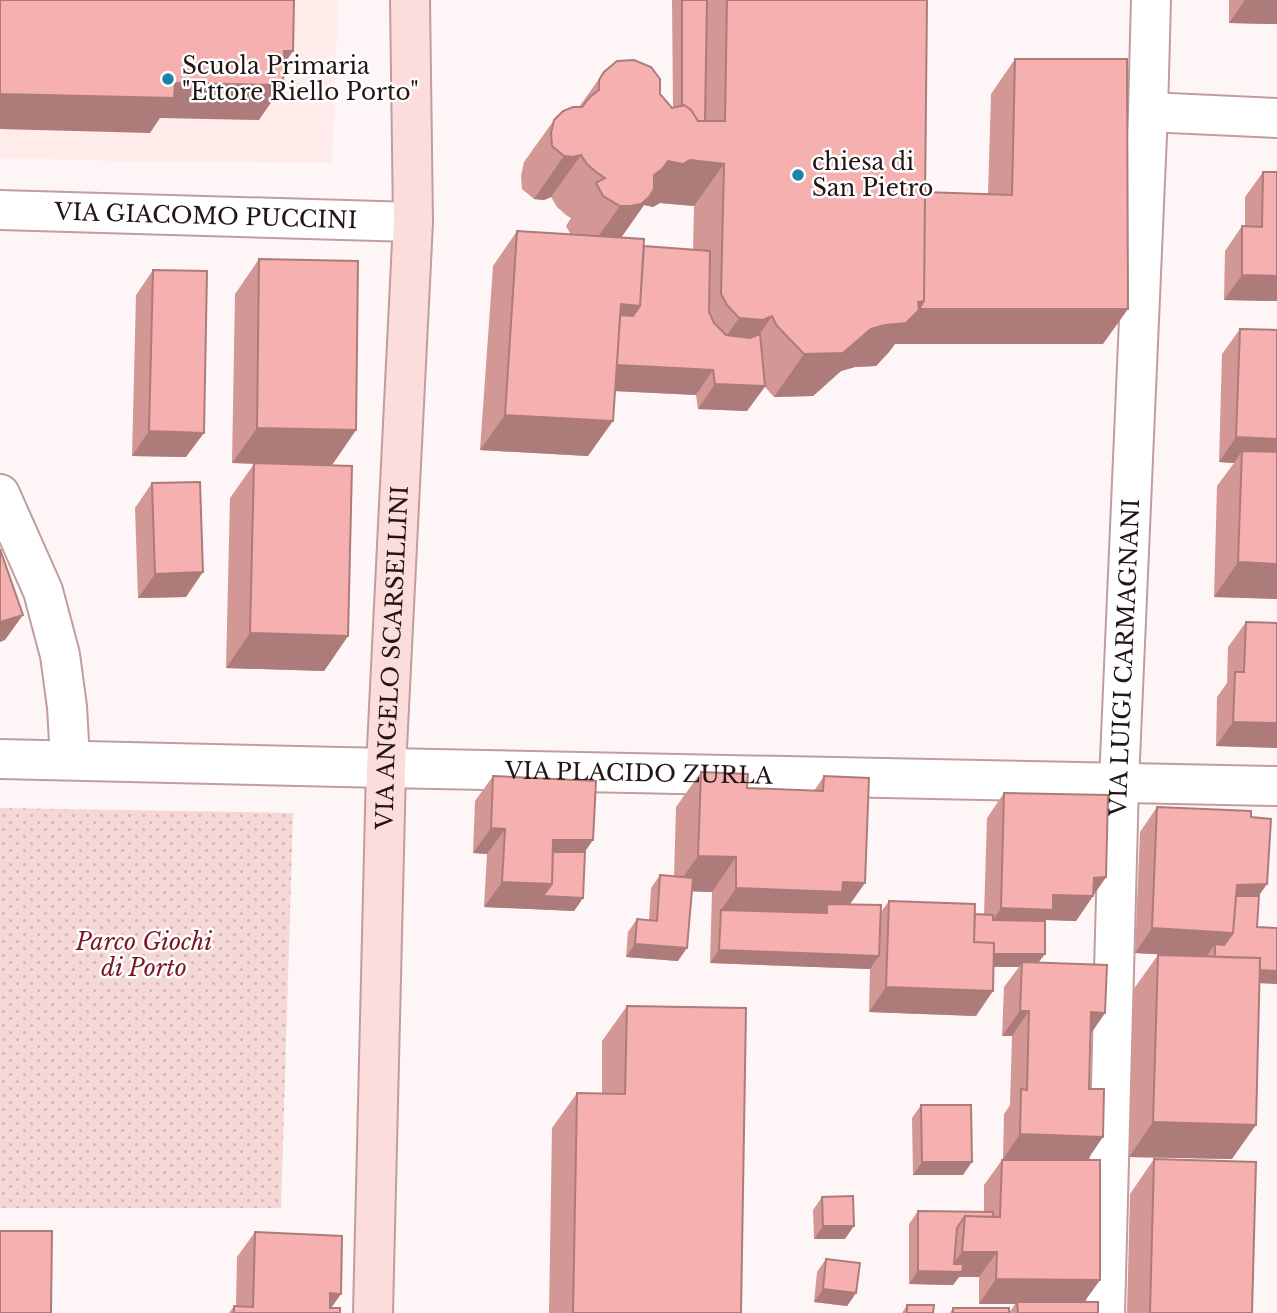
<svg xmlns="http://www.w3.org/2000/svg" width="1277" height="1313" font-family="'Libre Baskerville',serif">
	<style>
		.built { fill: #feebea }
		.grass { fill: url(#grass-dots) }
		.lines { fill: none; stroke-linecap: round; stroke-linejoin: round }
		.street-casing { stroke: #c19d9c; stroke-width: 42 }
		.secondary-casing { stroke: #c19d9c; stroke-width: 42 }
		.street { stroke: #fff; stroke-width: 38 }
		.secondary { stroke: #fcddde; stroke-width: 38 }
		.wall { fill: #d39796; fill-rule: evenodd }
		.shaded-wall { fill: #ac7b7a }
		.building { fill: #f5b0af; stroke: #ac7b7a; stroke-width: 2 }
		.poi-dot { fill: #1985ad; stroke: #fff; stroke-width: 2.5 }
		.labels { text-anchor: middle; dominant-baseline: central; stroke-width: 5; stroke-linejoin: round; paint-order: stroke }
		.poi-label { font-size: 23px; fill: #221515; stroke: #fff; text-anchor: start }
		.street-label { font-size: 23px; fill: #221515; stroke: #fff }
		.park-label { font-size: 23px; font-style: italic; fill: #7b1825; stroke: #fff }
	</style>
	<defs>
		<pattern id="grass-dots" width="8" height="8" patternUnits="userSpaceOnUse" patternTransform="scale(1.75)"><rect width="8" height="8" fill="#f5d7d6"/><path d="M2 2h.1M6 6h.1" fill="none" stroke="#d2b8b7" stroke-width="1.8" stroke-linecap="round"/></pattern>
	</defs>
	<rect width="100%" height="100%" fill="#fef6f6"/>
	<path class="built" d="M0,0H338L332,163L161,162L0,158Z"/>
	<path class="grass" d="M0,808L293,813L281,1208H0Z"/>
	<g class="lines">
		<g class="street-casing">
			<g id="street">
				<path d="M1148,112L1277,118"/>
				<path id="s1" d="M0,210L413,222"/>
				<path d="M0,494L43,591L60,655L67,707L70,760"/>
				<path id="s2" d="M0,759L386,768L1277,786"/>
				<path id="s3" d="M1105,1313L1119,782L1148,112L1151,0"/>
			</g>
		</g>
		<g class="secondary-casing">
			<g id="secondary">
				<path id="s4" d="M373,1313L386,768L413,222L410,0"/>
			</g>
		</g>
		<use href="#street" class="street"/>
		<use href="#secondary" class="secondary"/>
	</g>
	<path class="wall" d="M672,0H927L925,192L988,194L991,94L1015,59L1103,344H895L889,352L876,366L855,367L841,371L813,396L774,397L765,387L747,411L698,409L696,395L615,391L588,456L480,450L493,266L517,231L571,235L566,226L571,218L566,215L557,207L551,197L544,200L534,199L522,189L521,176L524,162L554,120L579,107L604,72L660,94L673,108ZM660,203L694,206L693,250L644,246L621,238L644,205L653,207Z
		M1229,0H1277V24L1229,23Z
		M1263,172L1277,301L1224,300L1225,251L1242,226H1245V197Z
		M259,259L356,430L332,465L348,636L324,671L226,668L230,498L254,464L232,463L235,294Z
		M153,270L186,457L132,456L136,295Z
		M1240,329L1277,599L1214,597L1217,486L1234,463L1219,462L1222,354Z
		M152,483L186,597L138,598L135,508Z
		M1246,622L1277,748L1216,746L1217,697L1227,683L1228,647Z
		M701,772L747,788L814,791L824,776L850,904L880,913L889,901L975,914L984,915L987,818L1004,793L1106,877L1076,921L1046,920L1038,963L1105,1013L1090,1034L1087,1160L1100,1280L1084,1302L1098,1313H950L953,1308L1009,1313L1015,1304H979V1277H959L953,1285L909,1284V1224L918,1211L984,1212V1185L1002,1160H1036L1003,1159L1004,1114L1010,1105L1012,1036H1002L1004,987L1019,967H994L976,1016L869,1012L870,969L710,963L712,892L692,891L678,961L626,957L628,932L637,919L649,920L651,888L660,875L674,876L676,807Z
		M493,776L585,852L583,898L574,911L484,907L487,854L473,853L475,801Z
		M1157,807L1251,817L1259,896L1257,927L1259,983L1232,1159L1129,1157L1133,990L1158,955L1191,956L1135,953L1140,832Z
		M627,1006L741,1313H549L552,1128L577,1093H602V1041Z
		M921,1105L963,1175H913L912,1118Z
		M1154,1159L1252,1313H1127L1130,1194Z
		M822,1197L845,1239H814L813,1210Z
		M255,1232L341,1294L331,1308L340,1313H229L234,1306H236L237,1257Z
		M826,1259L856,1293L847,1306L814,1302L817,1272Z
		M907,1305L933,1313H902Z"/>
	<path class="shaded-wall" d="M1245,0H1277V24L1229,23Z
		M284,51H293L270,85H283L259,120L160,118L150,133L0,129V94L175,83Z
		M682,151L724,164L694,206L660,203L653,207L644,205L620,239L590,248L620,206L668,161Z
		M581,155L551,197L544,200L534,199L564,156Z
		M1242,275L1277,276V301L1224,300Z
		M924,301L919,309H1128L1103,344H895L889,352L876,366L855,367L841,371L813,396L774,397L804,354L871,329L918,302Z
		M621,304L640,306L615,341Z
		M772,316L743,358L709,360L739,318Z
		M610,365L713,370L696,395L593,390Z
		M715,384L765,386L747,411L698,409Z
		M505,415L613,421L588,456L480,450Z
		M257,428L356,430L332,465L232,463Z
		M149,431L204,433L186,457L132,456Z
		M1236,437L1277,439V464L1242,451L1234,463L1219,462Z
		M1238,562L1277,564V599L1214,597Z
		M203,572L186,597L138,598L155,574Z
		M23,615L5,640L0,642V622Z
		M250,633L348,636L324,671L226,668Z
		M1233,722L1277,723V748L1216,746Z
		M491,828L505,829L487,854L473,853Z
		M553,840H593L576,865H544Z
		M698,856L736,857L712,892L673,891Z
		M1106,877L1076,921L1046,920L1036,934L984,933L1001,908L1053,895L1094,878Z
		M502,882L552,884L583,898L574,911L484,907Z
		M843,882L865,883L841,917L721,910L736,888Z
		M1267,884L1250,909H1227L1237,885Z
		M1152,928L1233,933L1215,958V944L1206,957L1135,953Z
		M635,944L687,948L678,961L626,957Z
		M719,950L879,956L870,969L710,963Z
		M965,953L1045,954L1035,967L1022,962L1019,967L956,966Z
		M1215,968L1277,971V984L1206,981Z
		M886,987L993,991L976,1016L869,1012Z
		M1020,1011H1029L1012,1036H1002Z
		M1091,1012L1105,1013L1088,1038Z
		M1153,1122L1256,1125L1232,1159L1129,1157Z
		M1020,1134L1103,1137L1086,1162L1003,1159Z
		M922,1162H972L963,1175H913Z
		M823,1226H854L845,1239H814Z
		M962,1252H997L979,1277H959L953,1285L909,1284L918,1271H948Z
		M996,1279L1100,1280L1082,1305L1017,1302L1015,1304H979Z
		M823,1289L856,1293L847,1306L814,1302Z
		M330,1293L341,1294L327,1313Z"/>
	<path class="building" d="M0,0H294L293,51H284L283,85L175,83L174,98L0,94Z
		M682,0H707L705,121H698L691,110L684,105L682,106Z
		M727,0H927L924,301L918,302L919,310L906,323L885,325L871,329L843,353L804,354L777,326L772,316L763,320L739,318L727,305L721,294L724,164L690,160L683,164L668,161L662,169L654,175V189L649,197L641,204L630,206H620L603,196L596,183L605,178L596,172L587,164L581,155L573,157L564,156L552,146L551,133L554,120L563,111L573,107H582L590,97L599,90V80L604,72L617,61L634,60L651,67L660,79V94L672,108L684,105L691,110L698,121H725Z
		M1015,59H1127L1128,309H919L924,301L925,192L1012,195Z
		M1263,172H1277V276L1242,275V226L1262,227Z
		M517,231L644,239L640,306L621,304L613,421L505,415Z
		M644,246L710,251L709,312L714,323L726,335L750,338L760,334L765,386L715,384L713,370L617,365L620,315L633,316L640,306Z
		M259,259L358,261L356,430L257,428Z
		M153,270L207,271L204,433L149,431Z
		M1240,329L1277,330V439L1236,437Z
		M1242,451L1277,452V564L1238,562Z
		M254,463L352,466L348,636L250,633Z
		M200,482L203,572L155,574L152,483Z
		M0,549L23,615L0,622Z
		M1246,622L1277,623V723L1233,722L1235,672H1244Z
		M701,772L748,774L747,788L823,791L824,776L869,778L865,883L843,882L842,892L736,888V857L698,856Z
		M493,776L596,781L593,840H553L552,884L502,882L505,829L491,828Z
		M1004,793L1108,795L1106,877L1094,878L1093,896L1053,895V910L1001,908Z
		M1157,807L1251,811V817L1271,819L1267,884L1237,885L1233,933L1152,928Z
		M553,852H585L583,898L543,896L552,884Z
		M660,875L693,878L687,948L635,944L637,919L657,921Z
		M1236,896H1259L1257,927L1277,928V971L1260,970V958L1215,957V944L1224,945L1233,933Z
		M889,901L975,904L974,942L994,943L993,991L886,987Z
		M827,904L881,905L879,956L719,950L721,910L827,913Z
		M975,914L993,915V920L1045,921V954H994V943L974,942Z
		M1158,955L1260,958L1256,1125L1153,1122Z
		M1022,962L1107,965L1105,1013L1091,1012L1089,1089H1104L1103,1137L1020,1134L1021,1089L1027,1090L1029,1011H1020Z
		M627,1006L746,1008L741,1313H573L577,1093L625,1094Z
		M921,1105H971L972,1162H922Z
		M1154,1159L1256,1162L1252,1313H1150Z
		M1002,1160H1100V1280L996,1279L997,1252H962L965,1216L1000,1217Z
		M853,1196L854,1226H823L822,1197Z
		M918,1211L993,1212V1217L965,1216L957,1228L954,1264H963L962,1272L918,1271Z
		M0,1231H52L51,1313H0Z
		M255,1232L342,1236L341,1294L330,1293V1308H340V1313H234V1306L253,1307Z
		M826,1259L860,1263L856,1293L823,1289Z
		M1017,1302H1098V1313H1018Z
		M907,1305H934L933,1313H907Z
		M953,1308H1009V1313H953Z"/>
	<g class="poi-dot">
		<circle cx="168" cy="79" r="7"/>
		<circle cx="798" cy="175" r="7"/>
	</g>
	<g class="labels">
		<g class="poi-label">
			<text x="182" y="66">Scuola Primaria<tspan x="182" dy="26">"Ettore Riello Porto"</tspan></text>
			<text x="812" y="162">chiesa di<tspan x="812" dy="26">San Pietro</tspan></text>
		</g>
		<g class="street-label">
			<text stroke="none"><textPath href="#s1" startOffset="206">VIA GIACOMO PUCCINI</textPath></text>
			<text stroke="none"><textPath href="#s4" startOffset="656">VIA ANGELO SCARSELLINI</textPath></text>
			<text stroke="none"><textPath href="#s3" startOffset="656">VIA LUIGI CARMAGNANI</textPath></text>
			<text stroke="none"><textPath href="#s2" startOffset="639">VIA PLACIDO ZURLA</textPath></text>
		</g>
		<g class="park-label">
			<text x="144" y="942">Parco Giochi<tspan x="144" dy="26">di Porto</tspan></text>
		</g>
	</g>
</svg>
